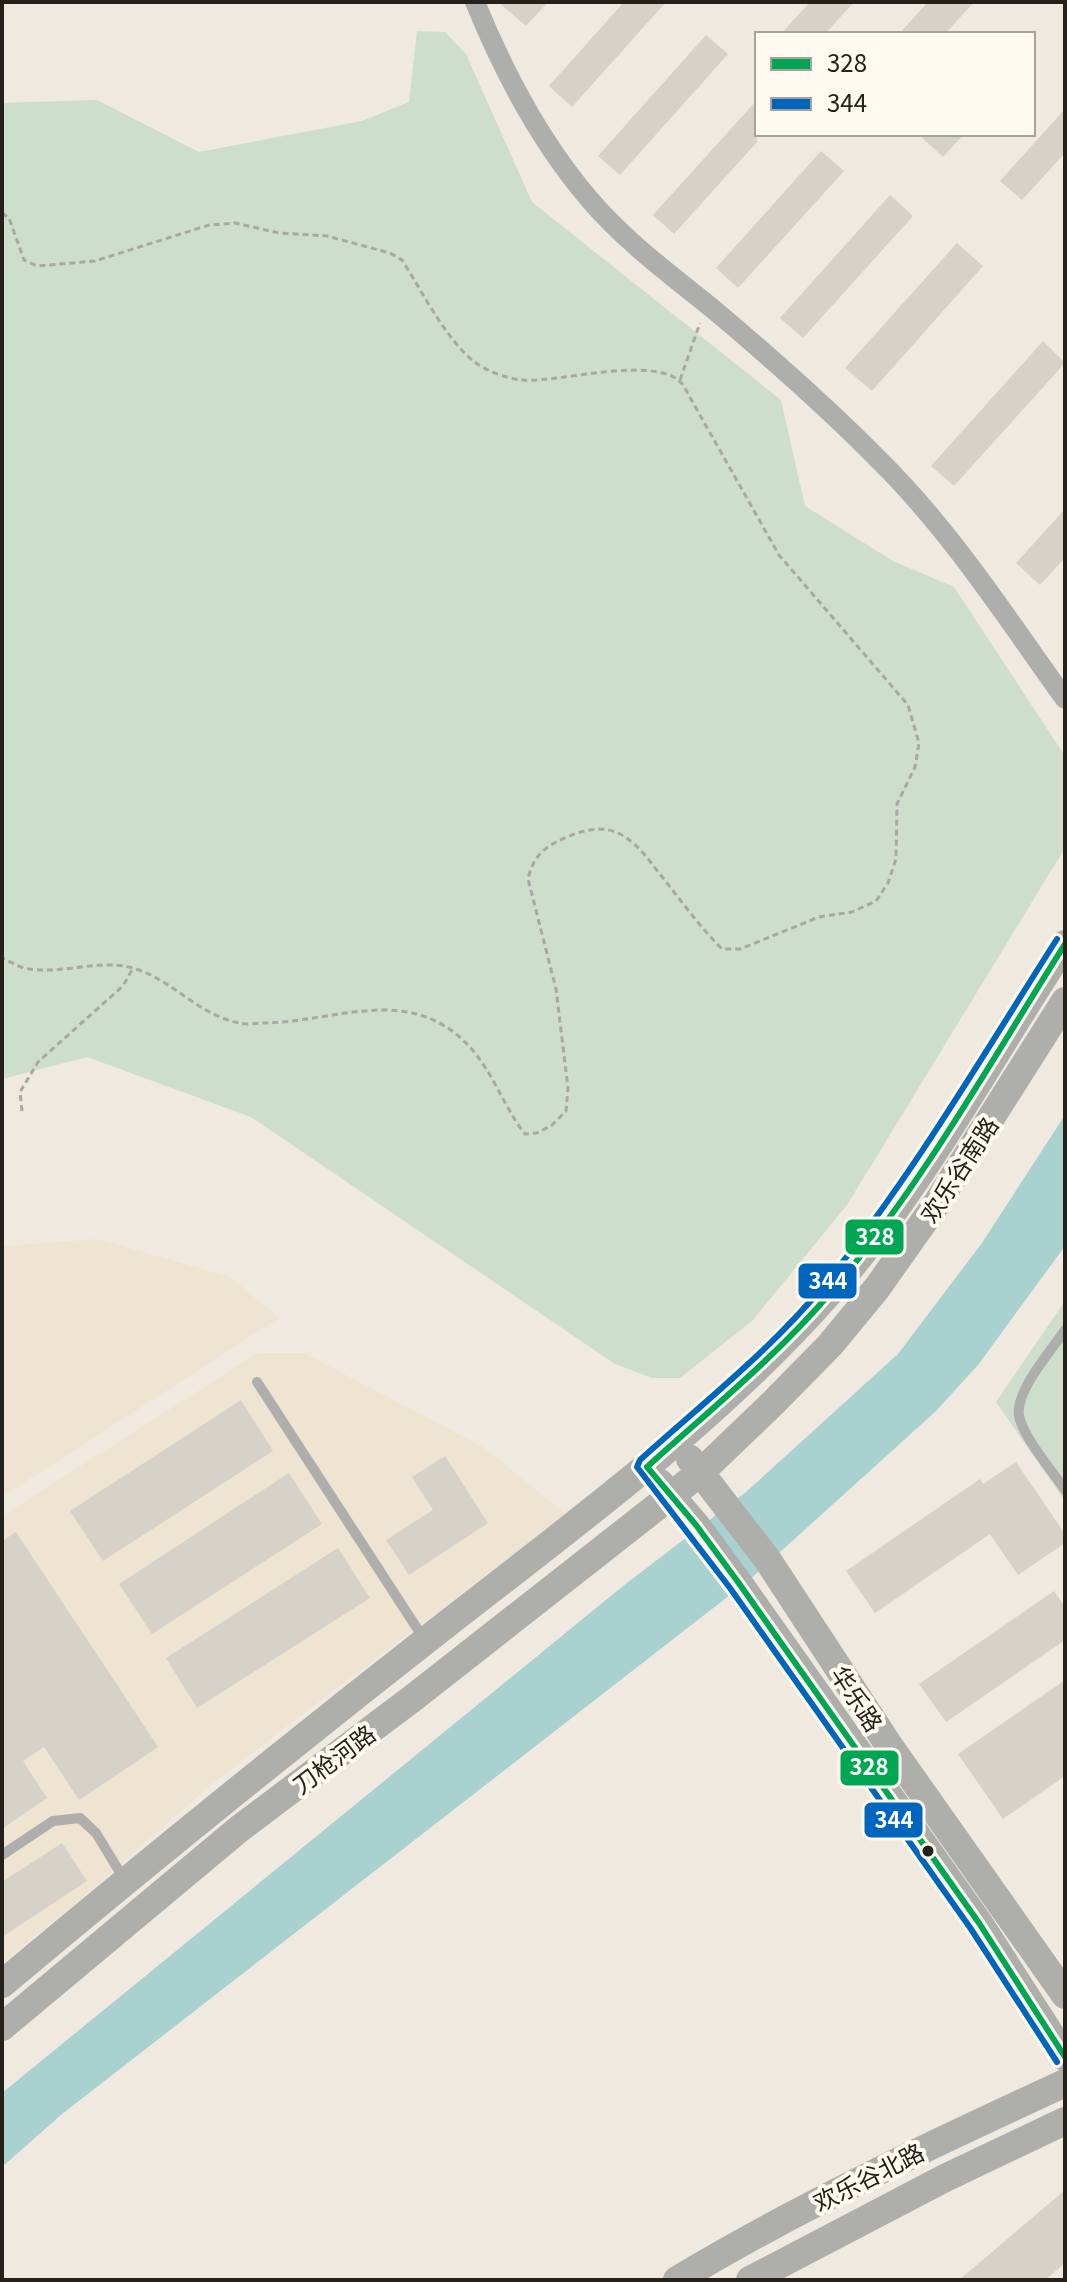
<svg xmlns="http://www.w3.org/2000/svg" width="1067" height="2282" font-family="Georgia,'Noto Sans SC',serif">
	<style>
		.built { fill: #efe4d1 }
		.green { fill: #cedecc }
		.water { fill: #a9d1cf }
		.building { fill: #d6d1c9 }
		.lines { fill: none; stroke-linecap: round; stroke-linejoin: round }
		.path { stroke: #a8a8a5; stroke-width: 3; stroke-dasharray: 6 4; stroke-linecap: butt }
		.lane { stroke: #aeaead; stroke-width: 10 }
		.street { stroke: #aeaead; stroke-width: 20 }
		.secondary { stroke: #aeaeab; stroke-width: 28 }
		.bus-1-casing { stroke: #fef9f1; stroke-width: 12 }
		.bus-2-casing { stroke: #fef9f1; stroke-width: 12 }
		.bus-1 { stroke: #00a651; stroke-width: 6 }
		.bus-2 { stroke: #0065bd; stroke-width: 6 }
		.bus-dot { fill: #25201a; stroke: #fef9f1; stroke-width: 3 }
		.labels { text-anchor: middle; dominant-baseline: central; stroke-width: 8; stroke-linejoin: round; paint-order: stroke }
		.street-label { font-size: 24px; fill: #25201a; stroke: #fef9f1 }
		.line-badge { stroke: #fef9f1; stroke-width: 3 }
		.badge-label { font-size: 22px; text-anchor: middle; font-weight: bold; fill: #fff }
	</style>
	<rect width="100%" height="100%" fill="#efe9df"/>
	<path class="built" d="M98,1239L230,1277L279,1318L2,1497V1246Z
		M258,1353H304L483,1447L566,1514L214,1782L96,1886L2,1963V1516Z"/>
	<path class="green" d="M417,31L445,32L466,54L532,202L781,400L805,506L893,561L954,587L1063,753L1065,848L847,1205L753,1320L680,1378H652L615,1364L251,1117L87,1057L2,1079V103L97,100L199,152L362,121L409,102Z
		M1065,1301V1501L996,1402Z"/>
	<path class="water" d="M1065,1115V1246L978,1365L935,1412L748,1581L62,2114L2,2167V2093L623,1586L746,1492L898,1354L982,1243Z"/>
	<path class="building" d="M498,2H548L526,26Z
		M624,2H666L572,107L549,86Z
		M810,2H854L825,34H781Z
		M928,2H974L945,34H899Z
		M706,35L728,54L620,175L598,156Z
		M757,100V142L674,234L653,215Z
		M1065,109V153L1022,200L1000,181Z
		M918,134H964L943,157Z
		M821,151L844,171L738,288L716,268Z
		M890,195L913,216L803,338L780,318Z
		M957,243L983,266L872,391L845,368Z
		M1043,341L1065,363L954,486L931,466Z
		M1065,509V558L1040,585L1016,563Z
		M241,1400L273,1451L103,1561L70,1511Z
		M445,1456L488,1523L409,1575L386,1540L433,1510L412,1477Z
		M1016,1462L1065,1534V1543L1018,1575L990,1534L875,1613L846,1571L980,1479L983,1484Z
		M289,1473L322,1524L152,1634L119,1584Z
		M16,1532L158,1747L79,1800L44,1747L23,1761L47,1798L2,1829V1541Z
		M338,1548L370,1598L197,1708L166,1658Z
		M1054,1591L1065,1607V1640L946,1722L919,1684Z
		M1065,1680V1776L1003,1819L958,1754Z
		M62,1843L87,1881L2,1937V1882Z
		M1065,2190V2263L1045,2280H959Z"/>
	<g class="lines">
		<path class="path" d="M2,213L9,218L24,260L37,266L95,261L209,225L235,223L279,233L327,236L390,253L402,260C422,291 444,336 472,360C484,370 507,379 523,380C560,383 659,353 683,385L779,555L908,705L919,743L915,767L897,804L896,859L888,883L876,901L852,912L819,917L740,949H722C700,927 682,902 663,878C650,862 639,844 620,834C604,825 583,830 567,837C545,846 533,856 528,879L556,989L568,1088L566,1111L552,1125L537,1133L525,1134C503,1106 492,1069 466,1043C407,984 335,1022 264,1023C256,1023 247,1025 240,1023C199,1016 172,979 133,968C98,958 60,976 24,968C17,966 9,961 2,958
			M680,380L700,323
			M22,1111L20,1092L38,1062L123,986L133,968"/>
		<path class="lane" d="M1065,1330C1051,1351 1015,1391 1019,1416C1023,1437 1053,1472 1065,1490
			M257,1382L424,1639
			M2,1855L53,1821L80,1818L96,1833L124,1879"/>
		<path class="street" d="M475,2C504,73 540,142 590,200C626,242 671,275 713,309C770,357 827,407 879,460C951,531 1006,617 1065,699"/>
		<path class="secondary" d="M690,1459L767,1559L888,1744L1065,1995
			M660,1483L696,1525L738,1582L979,1923L1065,2057
			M2,1984C149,1861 297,1741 448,1623C580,1520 717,1420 829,1293C922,1188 988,1060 1065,944
			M2,2027L239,1829L413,1698L701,1472L773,1403L830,1345L877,1288L937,1203L1065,1001
			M677,2280C802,2205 933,2144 1065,2083
			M750,2280L945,2178L1065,2121"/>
		<g class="bus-1-casing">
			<path id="bus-1" d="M1065,944C991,1061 922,1185 832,1291C777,1356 710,1410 647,1467L696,1525L738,1582L979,1923L1065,2057"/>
		</g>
		<g class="bus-2-casing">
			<path id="bus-2" d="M1057,939C983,1055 913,1175 826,1283C772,1349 703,1403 640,1460L637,1467L730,1588L971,1929L1057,2062"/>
		</g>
		<use href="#bus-1" class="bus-1"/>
		<use href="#bus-2" class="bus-2"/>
	</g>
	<circle class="bus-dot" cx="928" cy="1851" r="7"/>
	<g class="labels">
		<g class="street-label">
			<text transform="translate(958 1169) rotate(-57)">欢乐谷南路</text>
			<text transform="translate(858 1698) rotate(57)">华乐路</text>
			<text transform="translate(333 1758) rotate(-37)">刀枪河路</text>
			<text transform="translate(868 2176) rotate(-27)">欢乐谷北路</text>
		</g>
	</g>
	<g class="line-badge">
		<rect x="844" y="1218" width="61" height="38" rx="8" fill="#00a651"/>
		<rect x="797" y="1262" width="61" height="38" rx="8" fill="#0065bd"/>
		<rect x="839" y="1749" width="61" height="38" rx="8" fill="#00a651"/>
		<rect x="863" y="1801" width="61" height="38" rx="8" fill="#0065bd"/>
	</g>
	<g class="badge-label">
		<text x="875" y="1245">328</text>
		<text x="828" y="1289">344</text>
		<text x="869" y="1775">328</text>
		<text x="894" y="1828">344</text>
	</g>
	<rect width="1067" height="2282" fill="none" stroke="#25201a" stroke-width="8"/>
	<rect x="755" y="32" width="280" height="104" fill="#fef9f1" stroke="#a7a29b" stroke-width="2"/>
	<rect x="771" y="58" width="40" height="12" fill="#00a651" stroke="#a7a29b" stroke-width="2"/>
	<text x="827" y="72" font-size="24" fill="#25201a">328</text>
	<rect x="771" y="98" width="40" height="12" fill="#0065bd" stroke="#a7a29b" stroke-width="2"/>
	<text x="827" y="112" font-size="24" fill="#25201a">344</text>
</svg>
